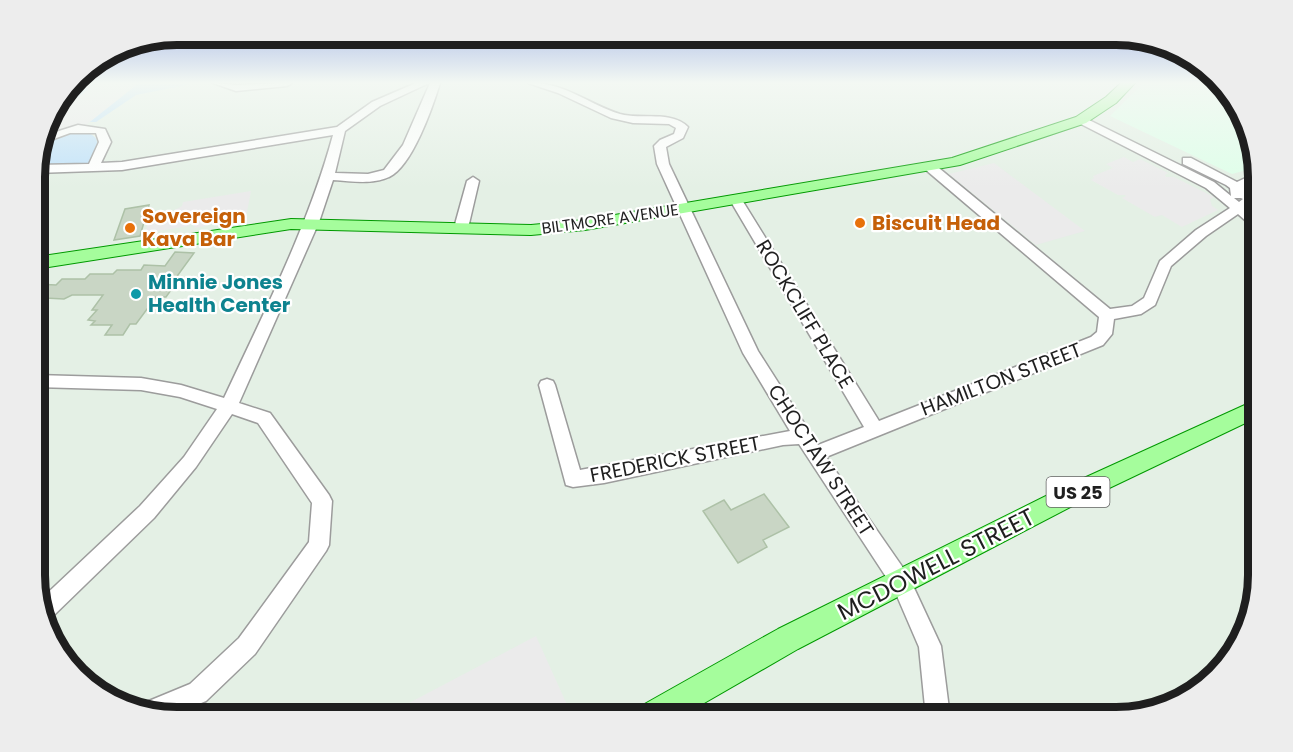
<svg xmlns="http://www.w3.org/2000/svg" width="1293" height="752" font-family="Poppins,sans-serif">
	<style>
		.education { fill: #deffe9 }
		.park { fill: #c1e2fa }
		.parking { fill: #ebebeb }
		.building { fill: #c9d6c5; stroke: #adc1a7; stroke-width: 1.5 }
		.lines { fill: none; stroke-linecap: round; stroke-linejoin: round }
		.minor-casing { stroke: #9c9c9c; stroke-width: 3 }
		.major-casing { stroke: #009901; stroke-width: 2 }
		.minor { fill: #fff; fill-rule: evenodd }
		.major { fill: #a5fd9c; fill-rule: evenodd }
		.food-dot { fill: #e8710a; stroke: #fff; stroke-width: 2 }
		.culture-dot { fill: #0f9aa8; stroke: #fff; stroke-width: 2 }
		.labels { text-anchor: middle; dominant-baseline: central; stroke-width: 4.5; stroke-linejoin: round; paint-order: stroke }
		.far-street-label { font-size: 16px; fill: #1f1f1f; stroke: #fff }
		.shield { fill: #fff; stroke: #626262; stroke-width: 1.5 }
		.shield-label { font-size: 18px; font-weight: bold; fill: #1f1f1f }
		.food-label { font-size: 20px; font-weight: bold; fill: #c56008; stroke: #fff; text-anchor: start }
		.culture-label { font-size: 20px; font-weight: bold; fill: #0d838f; stroke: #fff; text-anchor: start }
		.street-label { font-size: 20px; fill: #1f1f1f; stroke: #fff }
		.near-street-label { font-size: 24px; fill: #1f1f1f; stroke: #fff }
		.rim { fill: none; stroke: #1f1f1f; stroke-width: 8 }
	</style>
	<rect width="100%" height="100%" fill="#e4f0e5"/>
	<path class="education" d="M1143,83H1218L1235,98L1258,167L1232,174L1110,116Z"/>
	<path class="park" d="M78,83H196L136,95L96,122H86L44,133C50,111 60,96 78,83Z
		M77,131C103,134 100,144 89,163L36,166L40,144L60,134Z"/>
	<path class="parking" d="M97,83H139L86,125L49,132L43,136L47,120Z
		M1124,157L1133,162L1140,159L1168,173L1165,175L1166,177H1174L1214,197L1210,199L1212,206L1218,210L1182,227L1162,215L1155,217L1122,198L1126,196L1125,195H1118L1091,180L1094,178L1093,176L1113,168L1106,164Z
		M994,163L1085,231L1036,245L949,174Z
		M251,191L246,217L211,223V214L208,216L206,226L194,228L197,218L194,216L191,218L189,226L145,233L149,219L162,217L182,206L183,202Z
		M536,636L568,707L548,717H389L388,714Z"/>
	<path class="building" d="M149,205L140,236L114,240L125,209Z
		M175,252L194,253L175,279H179L166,297H156L136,324H130L123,335H105L112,325H91L95,321L88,320L97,310H92L103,295H72L64,299L45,298L36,308V284L56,285L62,279H85L90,274H113L117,270H141L144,265L165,266Z
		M764,494L789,527L763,540L767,547L738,563L703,511L724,500L731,510Z"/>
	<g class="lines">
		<g class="minor-casing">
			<path id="minor" d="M213,83L236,85L292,83L287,86L236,91Z
				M416,83H429L380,106L345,131L335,173L368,174L384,170L403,145L430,83H440C433,106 412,167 389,177C372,185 351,181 333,180L319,222L239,403L270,413L329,495L332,501L329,545L326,551L255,654L206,701L170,716L141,708L144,703L190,684L239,638L309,542L312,503L258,423L232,414L196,467L154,518L51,618L46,620L39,601L140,506L184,457L217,409L180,397L141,390L36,387V375L141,378L181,385L224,398C264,312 308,227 333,135L122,170L36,173V165L89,164L99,142L96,133H70L40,144L43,136L78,125L105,129L111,142L101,163L122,162L337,127L372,102Z
				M528,83C563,81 588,104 620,114C642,120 671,110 688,127L683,138L666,147L669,164L758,351L818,445L864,427L730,200L731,197H741L742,200L879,421L1091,337L1097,332L1099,317L926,170V164H934L1110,309L1132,306L1144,298L1160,261L1196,230L1230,208L1206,188L1077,122V118H1085L1214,182L1231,196L1230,188L1226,185L1183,164V158H1191L1237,182L1258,172V181L1244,188L1251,194L1258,191V210L1250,206L1247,208L1258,218V228L1253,227L1238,214L1206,236L1171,266L1155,305L1141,314L1114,319L1112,334L1103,345L826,457L908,575L941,646L950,717H926L919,647L894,589L799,444L783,445L604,483L573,487L566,485L539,385L541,381L547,379L553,381L555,385L580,470L790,431L743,353L657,164L654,146L660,140L674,134L676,128L669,124L633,123L611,118L558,93ZM1234,198H1241L1243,199L1239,202Z
				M473,177L479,181L468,228L461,232L456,231L454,228L467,181Z"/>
		</g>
		<g class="major-casing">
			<path id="major" d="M1121,83H1135L1116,103L1086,123L960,165L585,230L531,235L291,229L36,269V257L291,219L531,225L585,220L952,158L1076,117L1106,97Z
				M1258,399V417L1080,502L798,649L680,717H637L641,706L778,629L1062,488Z"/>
		</g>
		<use href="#minor" class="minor"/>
		<use href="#major" class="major"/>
	</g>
	<linearGradient id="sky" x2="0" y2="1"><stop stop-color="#9aaee4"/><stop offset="0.44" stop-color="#f3f8f3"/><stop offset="1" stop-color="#f3f8f3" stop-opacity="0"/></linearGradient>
	<rect width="1293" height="188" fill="url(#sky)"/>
	<g class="food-dot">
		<circle cx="860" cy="223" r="6"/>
		<circle cx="130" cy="228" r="6"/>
	</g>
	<circle class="culture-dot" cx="136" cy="294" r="6"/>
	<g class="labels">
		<g class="far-street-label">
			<text transform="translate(610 219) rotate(-8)">BILTMORE AVENUE</text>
		</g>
		<rect class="shield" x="1046.5" y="477" width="63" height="30" rx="4.5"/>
		<g class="shield-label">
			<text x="1078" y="492">US 25</text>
		</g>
		<g class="food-label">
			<text x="142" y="216">Sovereign<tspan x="142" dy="23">Kava Bar</tspan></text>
			<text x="872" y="223">Biscuit Head</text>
		</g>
		<g class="culture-label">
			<text x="148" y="282">Minnie Jones<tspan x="148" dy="23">Health Center</tspan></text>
		</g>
		<g class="street-label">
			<text transform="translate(805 314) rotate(59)">ROCKCLIFF PLACE</text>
			<text transform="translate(1001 379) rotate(-21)">HAMILTON STREET</text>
			<text transform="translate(675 459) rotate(-11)">FREDERICK STREET</text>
			<text transform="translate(821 460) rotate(57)">CHOCTAW STREET</text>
		</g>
		<g class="near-street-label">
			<text transform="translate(936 564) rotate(-27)">MCDOWELL STREET</text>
		</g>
	</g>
	<path d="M0 0H1293V752H0ZM177 45H1116A132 132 0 0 1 1248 177V575A132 132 0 0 1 1116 707H177A132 132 0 0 1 45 575V177A132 132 0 0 1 177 45Z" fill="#ededed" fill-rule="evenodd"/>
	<path class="rim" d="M177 45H1116A132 132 0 0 1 1248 177V575A132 132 0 0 1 1116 707H177A132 132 0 0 1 45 575V177A132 132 0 0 1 177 45Z"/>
</svg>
